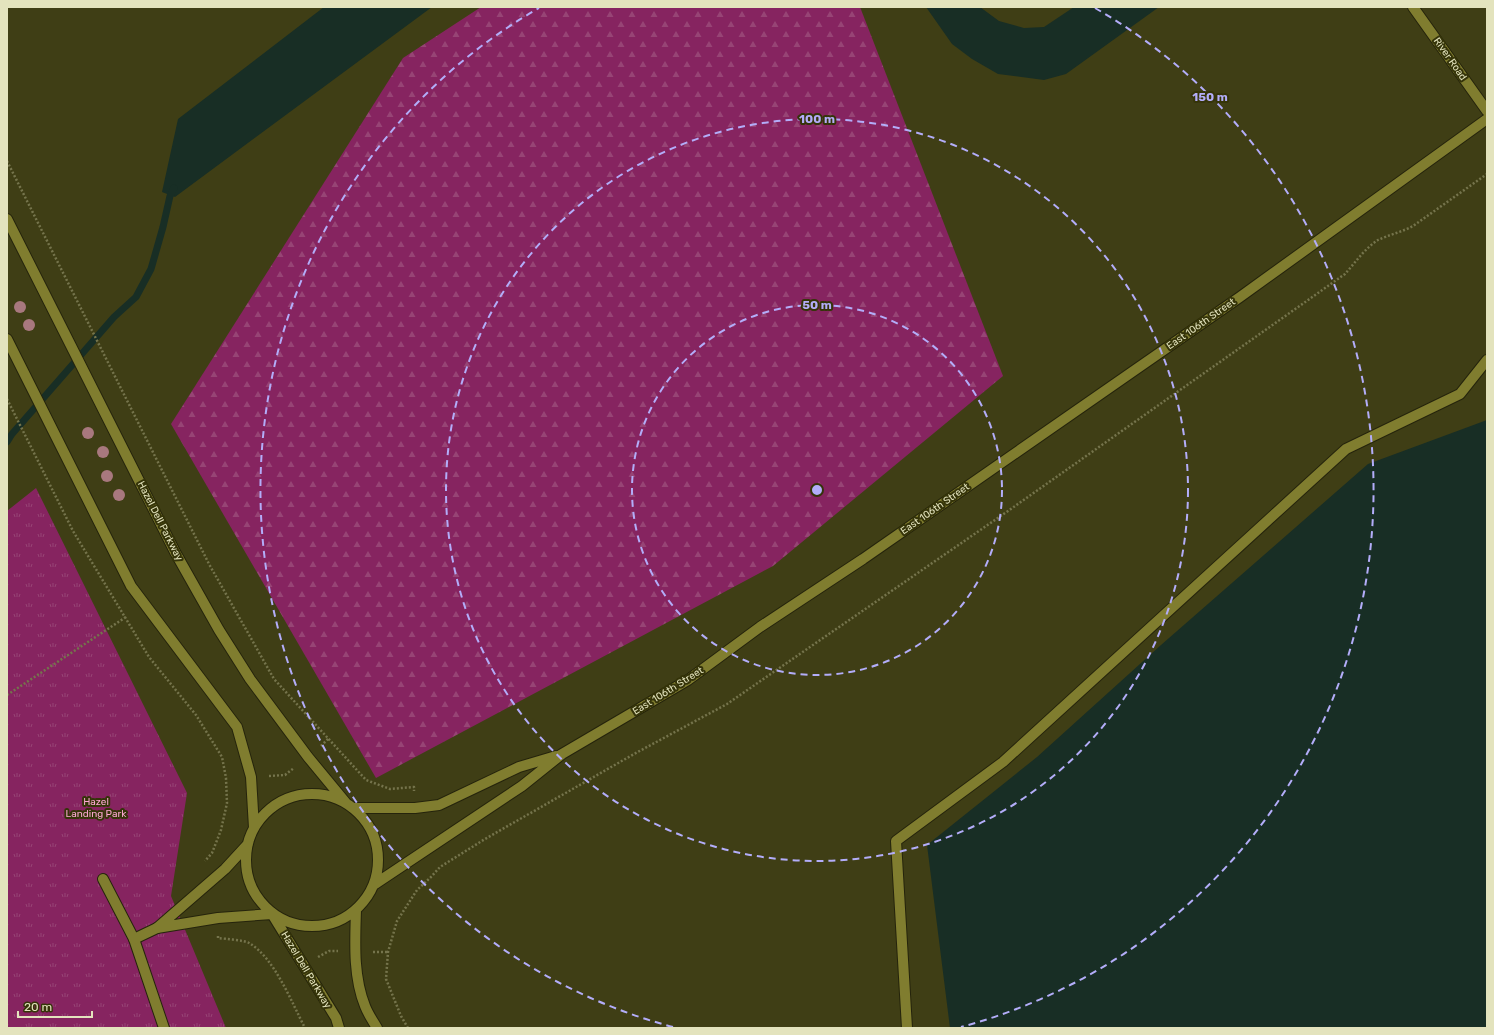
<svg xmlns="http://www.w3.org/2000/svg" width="1494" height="1035" font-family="Rubik,sans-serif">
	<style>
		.grass { fill: url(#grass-tufts) }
		.forest { fill: url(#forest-firs) }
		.water { fill: #182e25 }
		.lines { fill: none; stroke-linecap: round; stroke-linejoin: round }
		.stream { stroke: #182e25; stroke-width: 7 }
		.lane-casing { stroke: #25240c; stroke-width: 12 }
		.street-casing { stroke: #25240c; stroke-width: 12 }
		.secondary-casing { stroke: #25240c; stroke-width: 12 }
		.path { stroke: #75744c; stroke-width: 2.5; stroke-dasharray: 2 2; stroke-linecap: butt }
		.lane { stroke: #807d2f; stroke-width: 10 }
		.street { stroke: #807d2f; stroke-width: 10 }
		.secondary { stroke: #807d2f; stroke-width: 10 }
		.tree { fill: #a8787e }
		.ring { fill: none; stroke: #b3adf9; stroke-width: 2; stroke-dasharray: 7 5 }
		.labels { text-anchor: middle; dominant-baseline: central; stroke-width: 4; stroke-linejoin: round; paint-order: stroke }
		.street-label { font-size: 10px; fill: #e3e3bd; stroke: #353409 }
		.park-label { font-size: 10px; fill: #fda7d3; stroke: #353409 }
		.centre { fill: #b3adf9; stroke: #353409; stroke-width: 2 }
		.ring-label { font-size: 12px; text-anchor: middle; font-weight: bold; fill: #b3adf9; stroke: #353409; stroke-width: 4; stroke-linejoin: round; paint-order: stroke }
	</style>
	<defs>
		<pattern id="grass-tufts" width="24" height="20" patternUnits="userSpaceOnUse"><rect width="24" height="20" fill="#862460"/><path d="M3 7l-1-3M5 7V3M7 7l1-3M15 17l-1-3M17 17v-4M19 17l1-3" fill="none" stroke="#974475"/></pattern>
		<pattern id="forest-firs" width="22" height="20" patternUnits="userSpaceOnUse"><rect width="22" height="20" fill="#862460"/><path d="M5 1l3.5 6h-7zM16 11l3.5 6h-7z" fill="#974475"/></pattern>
	</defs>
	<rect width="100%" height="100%" fill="#3f3e15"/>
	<path class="grass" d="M36,488L187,793L171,896L226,1028H7V511Z"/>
	<path class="forest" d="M481,7H860L1003,376L773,566L376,778L171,424L403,58Z"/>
	<path class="water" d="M324,7H432L175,197L162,192L178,119Z
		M926,7H980L999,21L1024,28L1044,27L1074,7H1159L1066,74L1044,80L998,74L972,59L952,44Z
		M1487,420V1028H950L927,845L1037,757L1161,645L1368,464Z"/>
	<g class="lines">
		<path class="stream" d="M7,442L12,434L114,317L136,297L151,269L163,227L170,196L174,188"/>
		<g class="lane-casing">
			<path id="lane" d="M134,939L164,1028
				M907,1028L896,841L1003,762L1346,449L1460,394L1487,360"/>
		</g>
		<g class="street-casing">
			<path id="street" d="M1413,7L1487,111
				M103,879L134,939L157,928"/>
		</g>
		<g class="secondary-casing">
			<path id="secondary" d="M7,219L175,552L219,630L250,679L308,757L346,803
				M7,339L131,586L237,727L251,777L254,828
				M246 860a66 66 0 1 1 132 0a66 66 0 1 1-132 0Z
				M354,808H415L439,805L519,767L556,756
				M375,884L522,786L562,754L688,680L760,627L863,559L1240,297L1487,119
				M356,910C355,942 353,976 365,1006C368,1014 373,1021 377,1028
				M157,928L218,918L272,914L336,1018L339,1028
				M157,928L225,869L248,844"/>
		</g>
		<path class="path" d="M7,161L209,564L274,679L366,780L390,789L414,787V791
			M7,399L73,531L149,657L196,715L222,757L226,778L227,803L221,830L212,853L205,861
			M7,695L126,617
			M321,746L328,739
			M269,776L285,775L294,768
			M218,936V938C226,939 243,940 249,943C274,957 292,1003 305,1028
			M373,952H388
			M318,957L329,951H338
			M408,1028L401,1016L386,979L388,952L397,921L417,890L431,877L440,867L485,839L634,754L727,704L1008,511L1345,274C1355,263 1365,248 1378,240C1388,235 1402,232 1413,226L1487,174"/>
		<use href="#lane" class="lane"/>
		<use href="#street" class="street"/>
		<use href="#secondary" class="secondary"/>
	</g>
	<g class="tree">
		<circle cx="20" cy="307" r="6"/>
		<circle cx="29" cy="325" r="6"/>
		<circle cx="88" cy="433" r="6"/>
		<circle cx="103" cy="452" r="6"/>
		<circle cx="107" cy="476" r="6"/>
		<circle cx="119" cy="495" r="6"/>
	</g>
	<g class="ring">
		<circle cx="817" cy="490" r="185"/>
		<circle cx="817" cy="490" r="371"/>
		<path d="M673 1027A556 556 0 0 1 539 8M1095 8A556 556 0 0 1 961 1027"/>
	</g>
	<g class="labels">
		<g class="street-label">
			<text transform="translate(1450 59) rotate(55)">River Road</text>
			<text transform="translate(1201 324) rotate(-35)">East 106th Street</text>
			<text transform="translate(935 509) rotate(-35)">East 106th Street</text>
			<text transform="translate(160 521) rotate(63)">Hazel Dell Parkway</text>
			<text transform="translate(668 691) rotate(-32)">East 106th Street</text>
			<text transform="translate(306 970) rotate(59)">Hazel Dell Parkway</text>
		</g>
		<g class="park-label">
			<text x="96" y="802">Hazel<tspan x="96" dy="12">Landing Park</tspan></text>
		</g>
	</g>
	<circle cx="817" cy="490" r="6" class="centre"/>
	<g class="ring-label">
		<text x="1210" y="101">150 m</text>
		<text x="817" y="123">100 m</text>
		<text x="817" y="309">50 m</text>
	</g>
	<rect width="1494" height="1035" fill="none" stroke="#e3e3bd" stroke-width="16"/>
	<path d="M18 1011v6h74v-6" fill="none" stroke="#e3e3bd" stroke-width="2"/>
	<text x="24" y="1011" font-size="12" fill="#e3e3bd" stroke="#353409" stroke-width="3" paint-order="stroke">20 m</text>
</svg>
